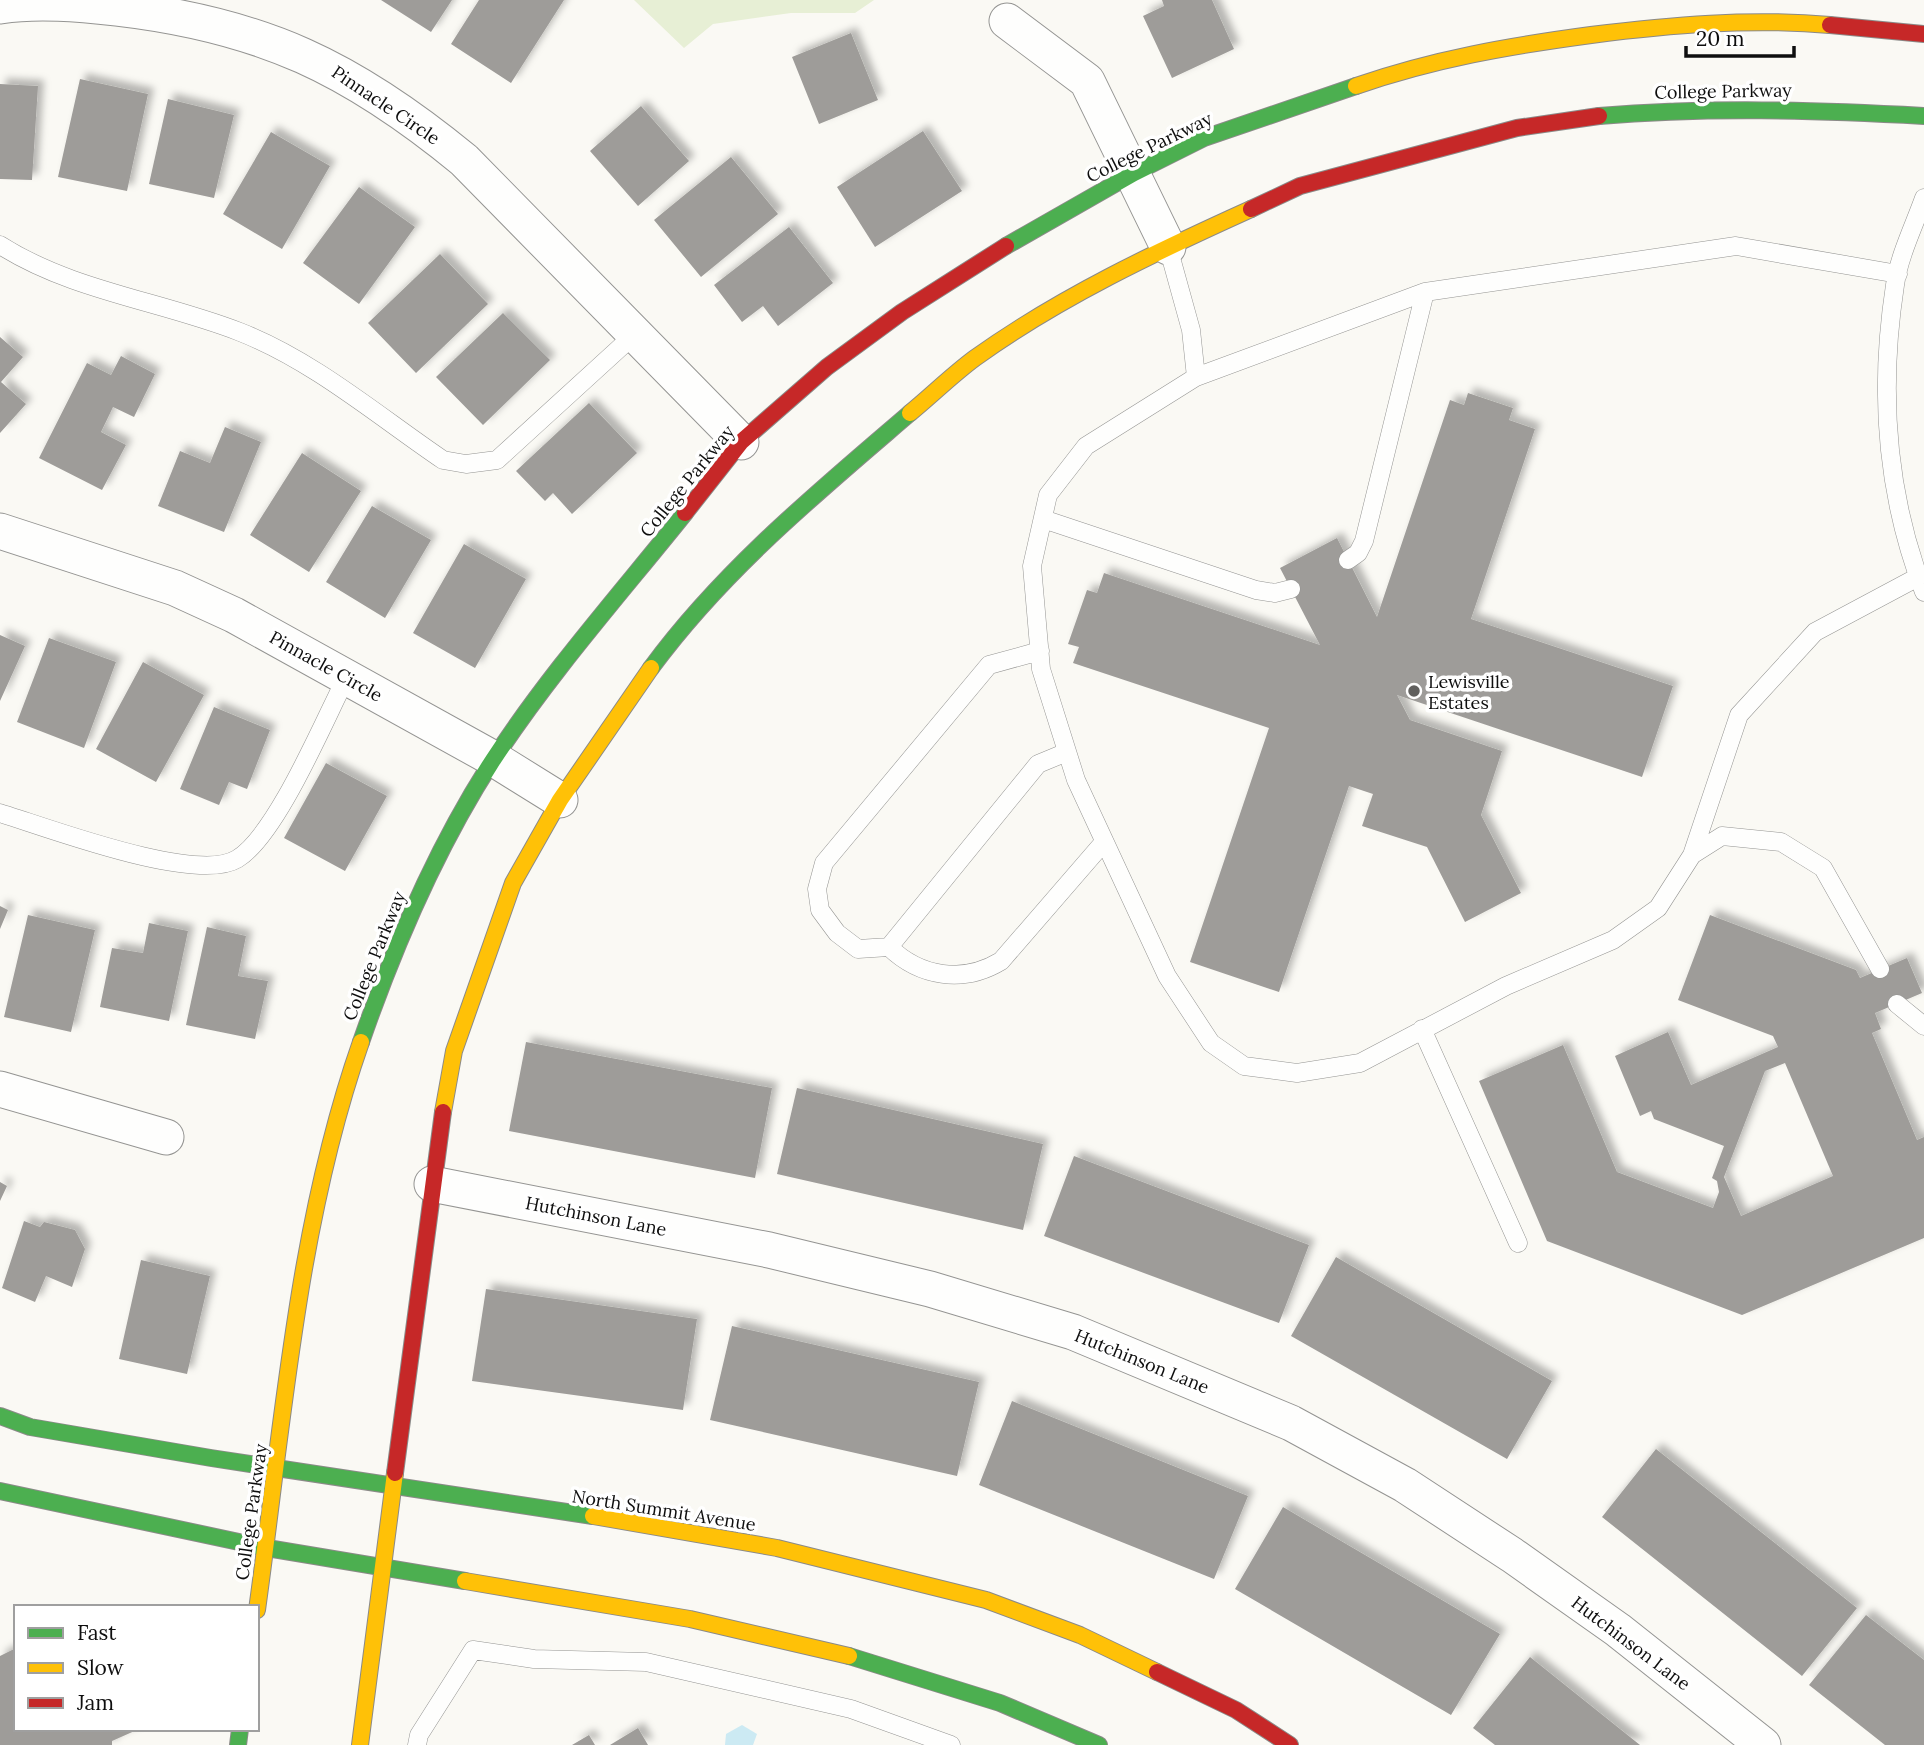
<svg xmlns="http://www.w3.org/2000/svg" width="1924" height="1745" font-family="Lora,serif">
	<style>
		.green { fill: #e7efd5 }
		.water { fill: #cceaf3 }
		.building { fill: #9e9c99; fill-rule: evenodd; filter: url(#shadow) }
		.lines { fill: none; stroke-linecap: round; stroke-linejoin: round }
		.lane-casing { stroke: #949492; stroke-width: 19 }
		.street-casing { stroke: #949492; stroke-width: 37 }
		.fast-casing { stroke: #8b8a88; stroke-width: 18 }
		.slow-casing { stroke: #8b8a88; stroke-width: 18 }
		.jam-casing { stroke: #8b8a88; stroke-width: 18 }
		.lane { stroke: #fefefd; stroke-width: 18 }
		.street { stroke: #fefefd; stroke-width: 35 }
		.fast { stroke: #4caf50; stroke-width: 16 }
		.slow { stroke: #ffc107; stroke-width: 16 }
		.jam { stroke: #c62828; stroke-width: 16 }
		.poi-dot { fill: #61605e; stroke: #fff; stroke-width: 2.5 }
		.labels { text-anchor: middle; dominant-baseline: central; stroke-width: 7; stroke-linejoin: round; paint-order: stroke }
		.street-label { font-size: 18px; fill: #0e0e0e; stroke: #fff }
		.poi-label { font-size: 18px; fill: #0e0e0e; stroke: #fff; text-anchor: start }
	</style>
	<defs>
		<filter id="shadow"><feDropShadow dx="6" dy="-6" stdDeviation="3.5" flood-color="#0004"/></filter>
	</defs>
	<rect width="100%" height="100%" fill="#faf9f4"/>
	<path class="green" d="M634,0H874L855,13H791L713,24L684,48Z"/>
	<path class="water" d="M742,1725L757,1734L753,1745H725L726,1734Z"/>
	<path class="building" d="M381,0H452L431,32Z
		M479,0H564L511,83L451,44Z
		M1162,0H1212L1234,49L1172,78L1143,16L1164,6Z
		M851,33L878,100L819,124L792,57Z
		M80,79L148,94L127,191L58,177Z
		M0,84L38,86L32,180L0,179Z
		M168,99L234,115L214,198L149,184Z
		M641,106L689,161L638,206L590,151Z
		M923,131L962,191L875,247L837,187Z
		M271,132L330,166L282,249L223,214Z
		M731,157L778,214L701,277L654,220Z
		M359,187L415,227L359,304L303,263Z
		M789,227L833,283L778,326L763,306L742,322L714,285Z
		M440,254L488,304L416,373L368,323Z
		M503,313L550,360L483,425L436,377Z
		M0,337L23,357L1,382L26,404L0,433Z
		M121,356L155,374L134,417L113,407L101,432L126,445L102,490L39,458L87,363L111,375Z
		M1468,393L1513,408L1509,420L1535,429L1471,619L1673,686L1642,777L1397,695L1410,720L1502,751L1481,815L1521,893L1465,922L1427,847L1362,826L1373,794L1349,786L1279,992L1190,962L1269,728L1073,663L1079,647L1068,644L1087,590L1097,593L1104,573L1320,645L1280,568L1337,538L1377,617L1450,400L1464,405Z
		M589,403L637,453L572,514L553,493L545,501L516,471Z
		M225,427L261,442L224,532L158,506L180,451L210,463Z
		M302,453L361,491L309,572L250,535Z
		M372,506L431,540L385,618L326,582Z
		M464,544L526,579L475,668L413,633Z
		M0,635L25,646L0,701Z
		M49,638L116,662L84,748L17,722Z
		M143,662L204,695L156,782L96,749Z
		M214,707L270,730L247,789L229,782L219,805L180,789Z
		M326,763L387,796L345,871L284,838Z
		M0,906L8,910L0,929Z
		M28,915L95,930L71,1032L4,1017Z
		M1710,915L1856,970L1860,978L1907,958L1922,993L1875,1013L1881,1029L1872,1033L1917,1140L1924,1137V1238L1742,1315L1547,1241L1479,1081L1563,1045L1617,1172L1713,1208L1719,1192L1717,1181L1712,1178L1724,1146L1654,1119L1651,1111L1640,1116L1615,1056L1668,1032L1691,1085L1778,1047L1773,1036L1678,1000ZM1785,1063L1833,1176L1741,1216L1724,1177L1765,1071Z
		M149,923L188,931L169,1021L100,1007L112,948L143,953Z
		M207,927L246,936L238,976L268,981L255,1039L186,1025Z
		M526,1042L772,1088L755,1178L509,1131Z
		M797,1088L1043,1144L1023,1230L777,1174Z
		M1074,1156L1309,1245L1279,1323L1044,1236Z
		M0,1182L7,1186L0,1201Z
		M24,1221L40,1227L44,1222L75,1230L85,1249L72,1287L46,1276L35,1302L2,1288Z
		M1336,1257L1552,1381L1507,1459L1291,1336Z
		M141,1260L210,1276L187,1374L119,1359Z
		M486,1289L697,1319L683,1410L472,1381Z
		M732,1326L979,1382L957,1476L710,1420Z
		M1012,1401L1248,1496L1214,1579L979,1485Z
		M1656,1449L1857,1608L1802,1676L1602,1517Z
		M1283,1507L1500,1634L1451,1715L1235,1589Z
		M1866,1615L1924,1660V1745H1885L1809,1685Z
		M16,1648V1729H139L112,1741V1745H0V1656Z
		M1530,1657L1640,1745H1495L1473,1728Z
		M638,1728L648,1745H610Z
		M589,1735L595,1745H572Z"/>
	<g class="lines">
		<g class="lane-casing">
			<path id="lane" d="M1924,198C1914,226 1899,256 1895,285C1879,389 1886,494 1924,592
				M0,245C72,291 161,301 240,332C314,361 378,416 443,460L466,464L497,460L635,334
				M1168,247L1191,330L1196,377L1086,446L1048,495L1032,566L1041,669L1076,780L1167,976L1211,1043L1244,1066L1297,1073L1360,1063L1506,986L1613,940L1658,908L1692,855L1722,836L1781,842L1823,868L1880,969
				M1196,377L1425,292L1736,246L1898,274
				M1043,519L1256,590L1275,593L1291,589
				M1348,560L1358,553L1364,541L1425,292
				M1040,651L989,665L824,863L817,889L820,910L837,933L858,949L889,947L1038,764L1067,752
				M0,813C46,827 196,884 237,859C276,836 324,721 346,678
				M1692,855L1739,715L1815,632L1918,577
				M889,947C920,977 963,984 1001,961L1104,842
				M1897,1004L1924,1026
				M1422,1029L1518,1243
				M417,1745L419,1735L473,1650L534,1659L646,1662L851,1709L951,1745"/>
		</g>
		<g class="street-casing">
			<path id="street" d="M0,6C37,0 80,4 117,8C263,25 352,68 464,160L741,442
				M1007,21L1087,81L1168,247
				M0,531L175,588L234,615L494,759L560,800
				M0,1089L166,1137
				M432,1184L769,1250L930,1289L1073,1332L1291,1423L1405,1485L1512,1555L1618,1630L1763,1745"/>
		</g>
		<g class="fast-casing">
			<path id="fast" d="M1599,116C1708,107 1815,110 1924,116
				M1006,246L1134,173L1204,138L1356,86
				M651,668C723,570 818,492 910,413
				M361,1042C395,944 436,848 493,760C550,673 620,594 685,513
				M0,1416L30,1427L211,1458L593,1516
				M0,1491L267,1548L465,1581
				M849,1656L1000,1703L1099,1745
				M238,1745L240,1729"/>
		</g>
		<g class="slow-casing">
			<path id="slow" d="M1356,86C1434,59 1509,46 1591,35C1670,25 1750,18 1830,25
				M910,413C932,395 952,375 975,358C1060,297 1156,252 1251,209
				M443,1112L454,1051L513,883L560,800L651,668
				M593,1516L777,1548L986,1600L1080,1635L1157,1672
				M465,1581L690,1619L849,1656
				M257,1610C283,1422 298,1221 361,1042
				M360,1745L395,1473"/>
		</g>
		<g class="jam-casing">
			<path id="jam" d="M1830,25L1924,34
				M1251,209L1300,186L1517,128L1599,116
				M685,513L741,442L827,367L902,312L1006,246
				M395,1473L443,1112
				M1157,1672L1236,1710L1290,1745"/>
		</g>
		<use href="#lane" class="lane"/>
		<use href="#street" class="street"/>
		<use href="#fast" class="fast"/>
		<use href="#slow" class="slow"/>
		<use href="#jam" class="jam"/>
	</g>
	<circle class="poi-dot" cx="1414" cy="691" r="7"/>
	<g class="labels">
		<g class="street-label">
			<text transform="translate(1723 91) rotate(-1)">College Parkway</text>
			<text transform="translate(386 105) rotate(34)">Pinnacle Circle</text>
			<text transform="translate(1149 147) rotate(-26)">College Parkway</text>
			<text transform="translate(687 481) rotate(-51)">College Parkway</text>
			<text transform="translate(326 666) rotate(29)">Pinnacle Circle</text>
			<text transform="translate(374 956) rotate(-68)">College Parkway</text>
			<text transform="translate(596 1216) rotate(11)">Hutchinson Lane</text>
			<text transform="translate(1142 1361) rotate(22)">Hutchinson Lane</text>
			<text transform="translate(664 1510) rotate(9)">North Summit Avenue</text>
			<text transform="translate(251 1512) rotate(-82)">College Parkway</text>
			<text transform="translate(1631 1643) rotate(37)">Hutchinson Lane</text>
		</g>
		<g class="poi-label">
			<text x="1428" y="681">Lewisville<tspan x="1428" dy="21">Estates</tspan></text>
		</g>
	</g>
	<rect x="14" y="1605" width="245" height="126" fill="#ffffff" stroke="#9f9f9f" stroke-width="2"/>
	<rect x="28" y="1628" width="35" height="10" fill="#4caf50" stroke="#9f9f9f" stroke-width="2"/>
	<text x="77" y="1640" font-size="21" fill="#0e0e0e">Fast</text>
	<rect x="28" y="1663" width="35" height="10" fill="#ffc107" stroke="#9f9f9f" stroke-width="2"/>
	<text x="77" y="1675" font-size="21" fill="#0e0e0e">Slow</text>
	<rect x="28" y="1698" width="35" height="10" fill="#c62828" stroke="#9f9f9f" stroke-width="2"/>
	<text x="77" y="1710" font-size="21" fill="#0e0e0e">Jam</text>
	<path d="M1686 46v10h108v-10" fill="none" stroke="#0e0e0e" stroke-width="3.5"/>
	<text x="1696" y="46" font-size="21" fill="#0e0e0e" stroke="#ffffff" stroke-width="5" paint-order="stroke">20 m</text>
</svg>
